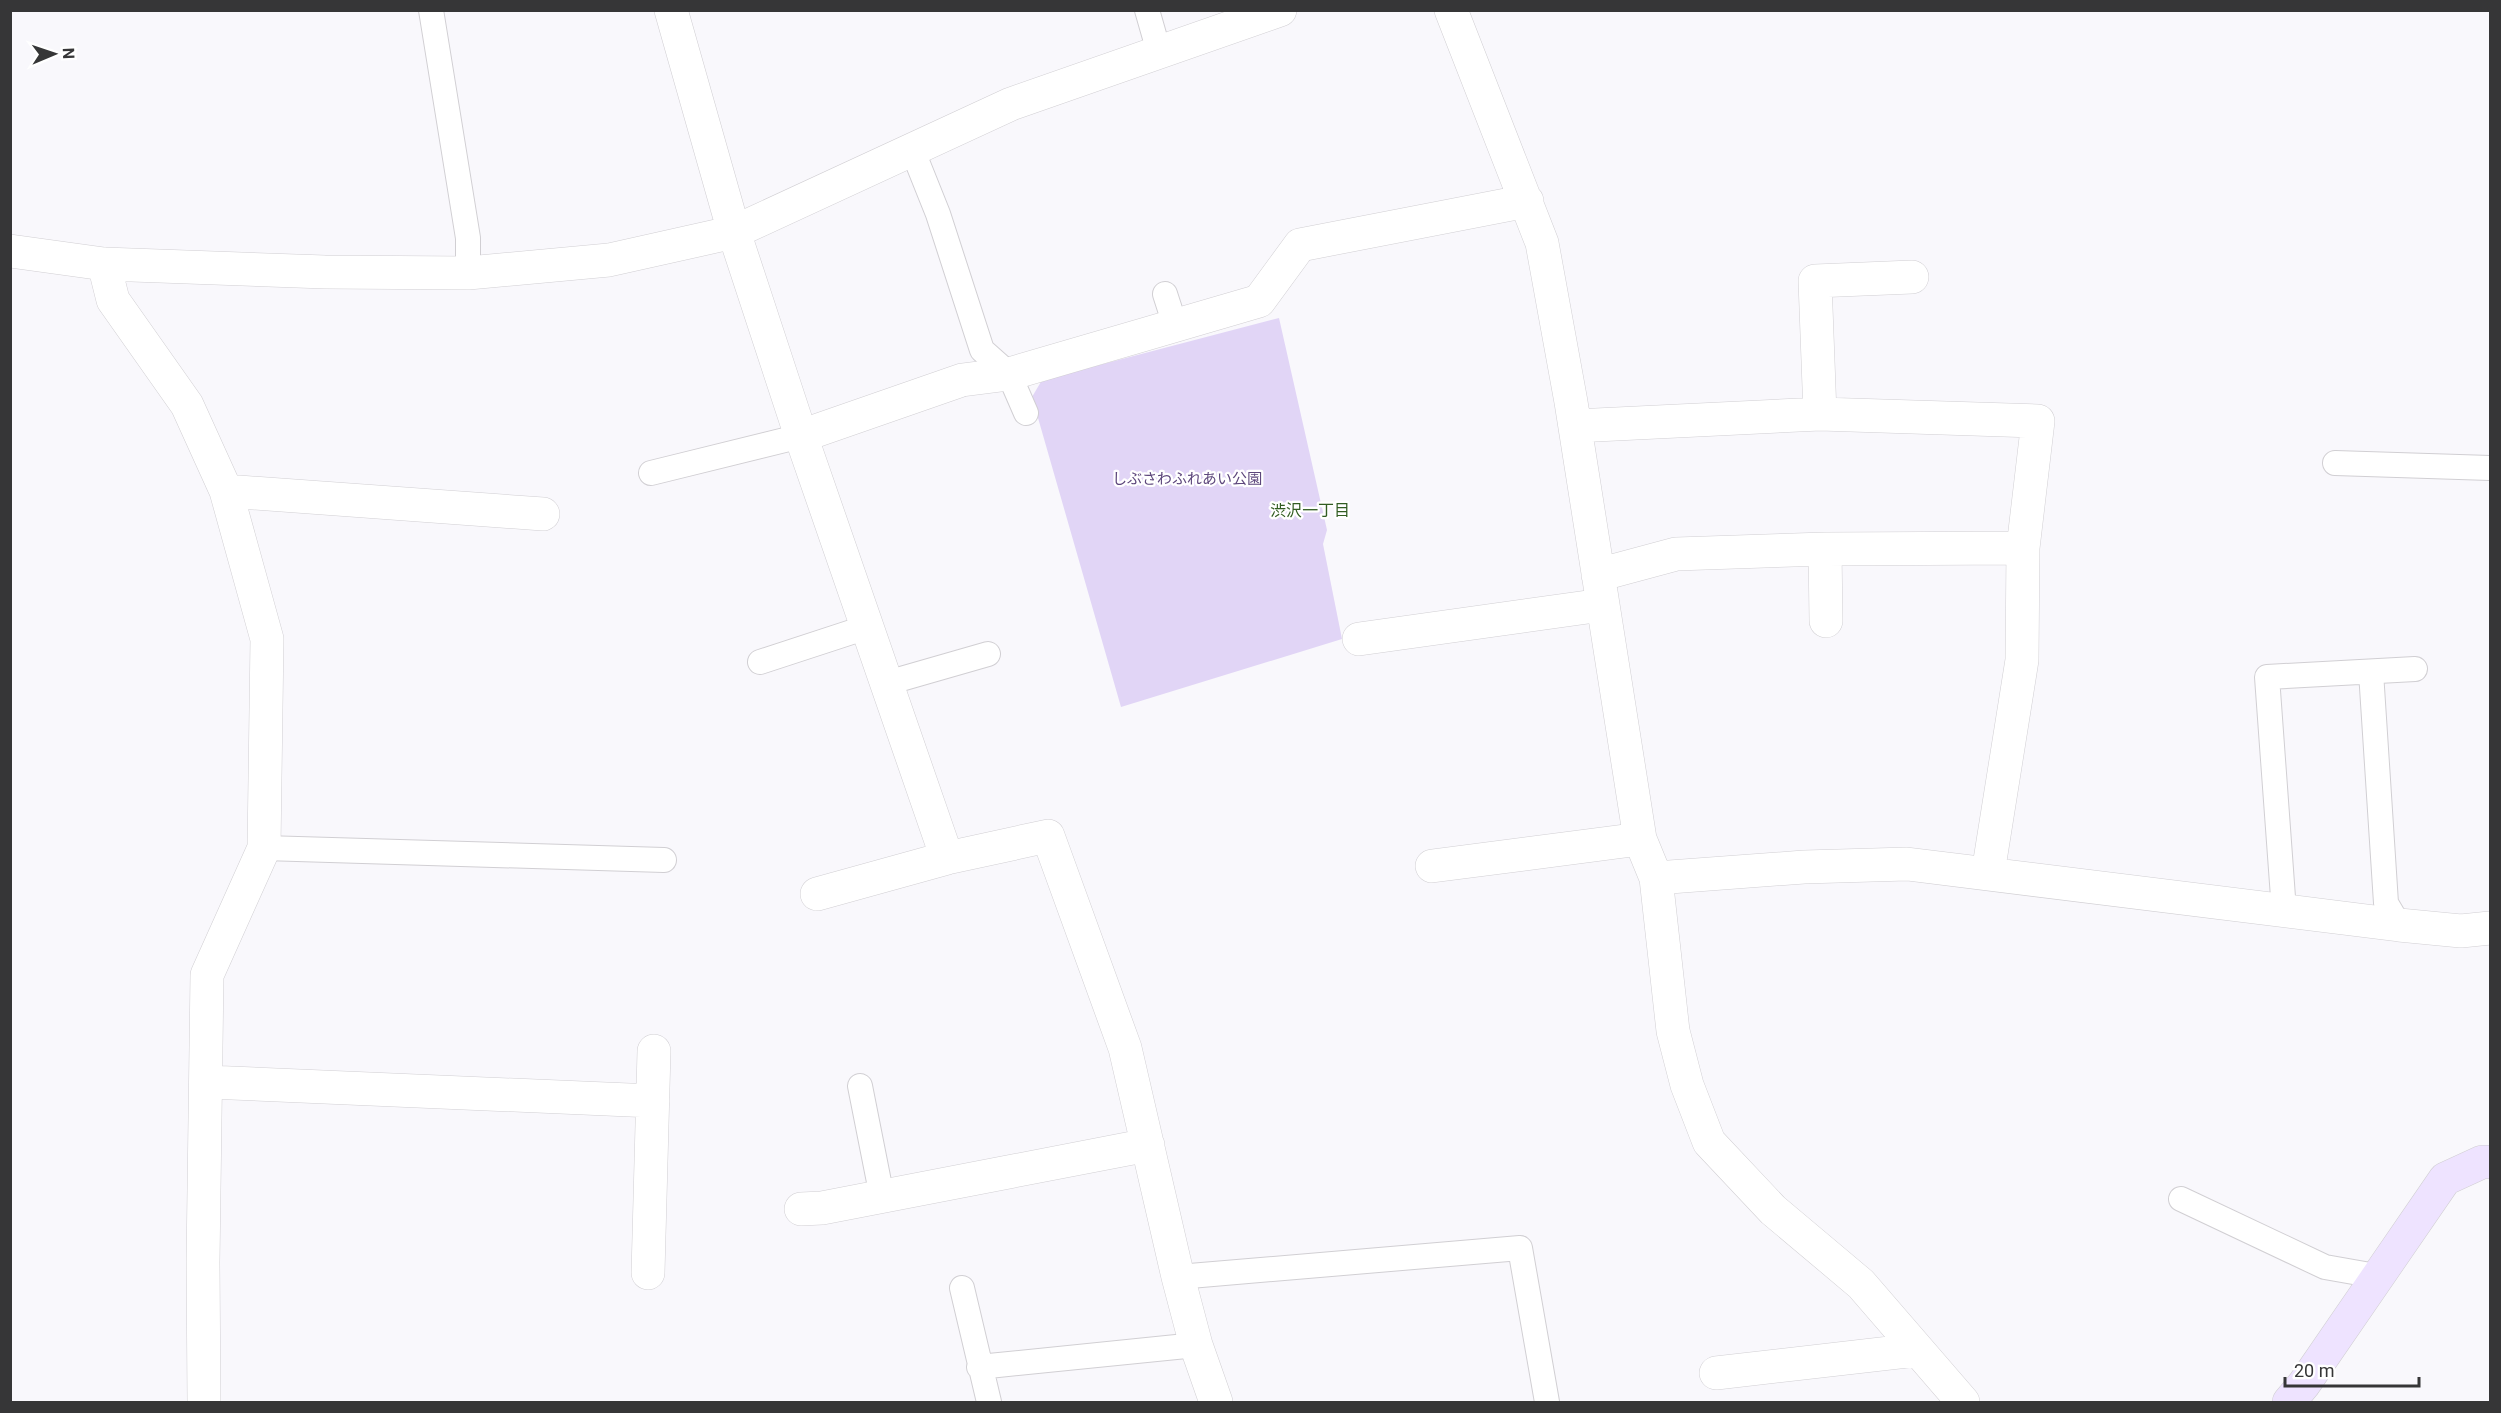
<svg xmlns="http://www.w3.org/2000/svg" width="2501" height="1413" font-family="Roboto,'Noto Sans JP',sans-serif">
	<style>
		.green { fill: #e1d5f6 }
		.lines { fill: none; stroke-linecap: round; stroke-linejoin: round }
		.lane-casing { stroke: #d1cfd3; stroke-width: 26 }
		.street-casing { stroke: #d1cfd3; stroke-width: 34 }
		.secondary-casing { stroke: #d1cfd3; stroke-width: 34 }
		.lane { stroke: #fff; stroke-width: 24 }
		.street { stroke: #fff; stroke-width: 33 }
		.secondary { stroke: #eee3ff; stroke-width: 33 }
		.labels { text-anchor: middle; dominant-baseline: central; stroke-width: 4.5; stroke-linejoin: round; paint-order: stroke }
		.park-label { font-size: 15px; fill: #5d477c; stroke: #fff }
		.neighbourhood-label { font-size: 16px; fill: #325d22; stroke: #fff }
	</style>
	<rect width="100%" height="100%" fill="#f9f8fc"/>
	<path class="green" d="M1279,318L1327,530L1323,544L1342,639L1121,707L1032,397L1042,380Z"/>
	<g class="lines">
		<g class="lane-casing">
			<path id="lane" d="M431,10L468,238V273
				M1147,10L1159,52
				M912,149L938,214L982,350L1009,374L1026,413
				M1165,294L1175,325
				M2335,463L2490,468
				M651,473L801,436
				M760,662L867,627
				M2371,672L2386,903L2399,925
				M887,683L988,654
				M264,848L664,860
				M2284,911L2267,677L2415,669
				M860,1086L882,1197
				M2181,1199L2325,1267L2376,1276
				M1178,1277L1520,1248L1547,1402
				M962,1288L989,1402
				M979,1367L1196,1345"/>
		</g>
		<g class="street-casing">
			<path id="street" d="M671,10L734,232L801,436L947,858L1048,836L1125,1048L1178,1277L1196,1345L1216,1402
				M1451,10L1542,243L1571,402L1640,839L1656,878L1673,1031L1687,1085L1709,1142L1773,1210L1861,1284L1963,1402
				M10,251L104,264L325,272L468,273L609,260L734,232L1011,104L1280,10
				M104,264L113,300L187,405L226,491L267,639L264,848L207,975L203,1262L204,1402
				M1820,414L1815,281L1912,277
				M1575,426L1820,414L2038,421L2023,548
				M801,436L962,380L1009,374L1259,301L1300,245L1527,201
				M226,491L543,514
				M1825,549L1826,621
				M1598,575L1676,554L1825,549L2023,548L2022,660L1988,873
				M1359,639L1602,605
				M1432,866L1640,839
				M1656,878L1804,867L1907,864L2399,925L2461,931L2490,928
				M817,894L947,858
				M207,1082L653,1101
				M801,1209L822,1208L1148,1145
				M648,1273L654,1051
				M1716,1373L1916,1350"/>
		</g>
		<g class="secondary-casing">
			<path id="secondary" d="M2289,1402L2304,1384L2445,1179L2482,1162H2490"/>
		</g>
		<use href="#lane" class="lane"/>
		<use href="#street" class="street"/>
		<use href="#secondary" class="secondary"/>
	</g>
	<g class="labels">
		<g class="park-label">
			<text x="1187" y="479">しぶさわふれあい公園</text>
		</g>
		<g class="neighbourhood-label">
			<text x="1310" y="510">渋沢一丁目</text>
		</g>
	</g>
	<rect width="2501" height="1413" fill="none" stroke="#363637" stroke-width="24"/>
	<g transform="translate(54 54) rotate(88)" stroke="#ffffff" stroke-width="4.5" paint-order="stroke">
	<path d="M0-4.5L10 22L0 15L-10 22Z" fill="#363637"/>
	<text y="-9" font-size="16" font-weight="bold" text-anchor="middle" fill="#363637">N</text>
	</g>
	<path d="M2285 1377v9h134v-9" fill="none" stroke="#363637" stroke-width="3"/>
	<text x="2294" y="1377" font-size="18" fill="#363637" stroke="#ffffff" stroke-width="4.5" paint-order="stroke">20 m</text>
</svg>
